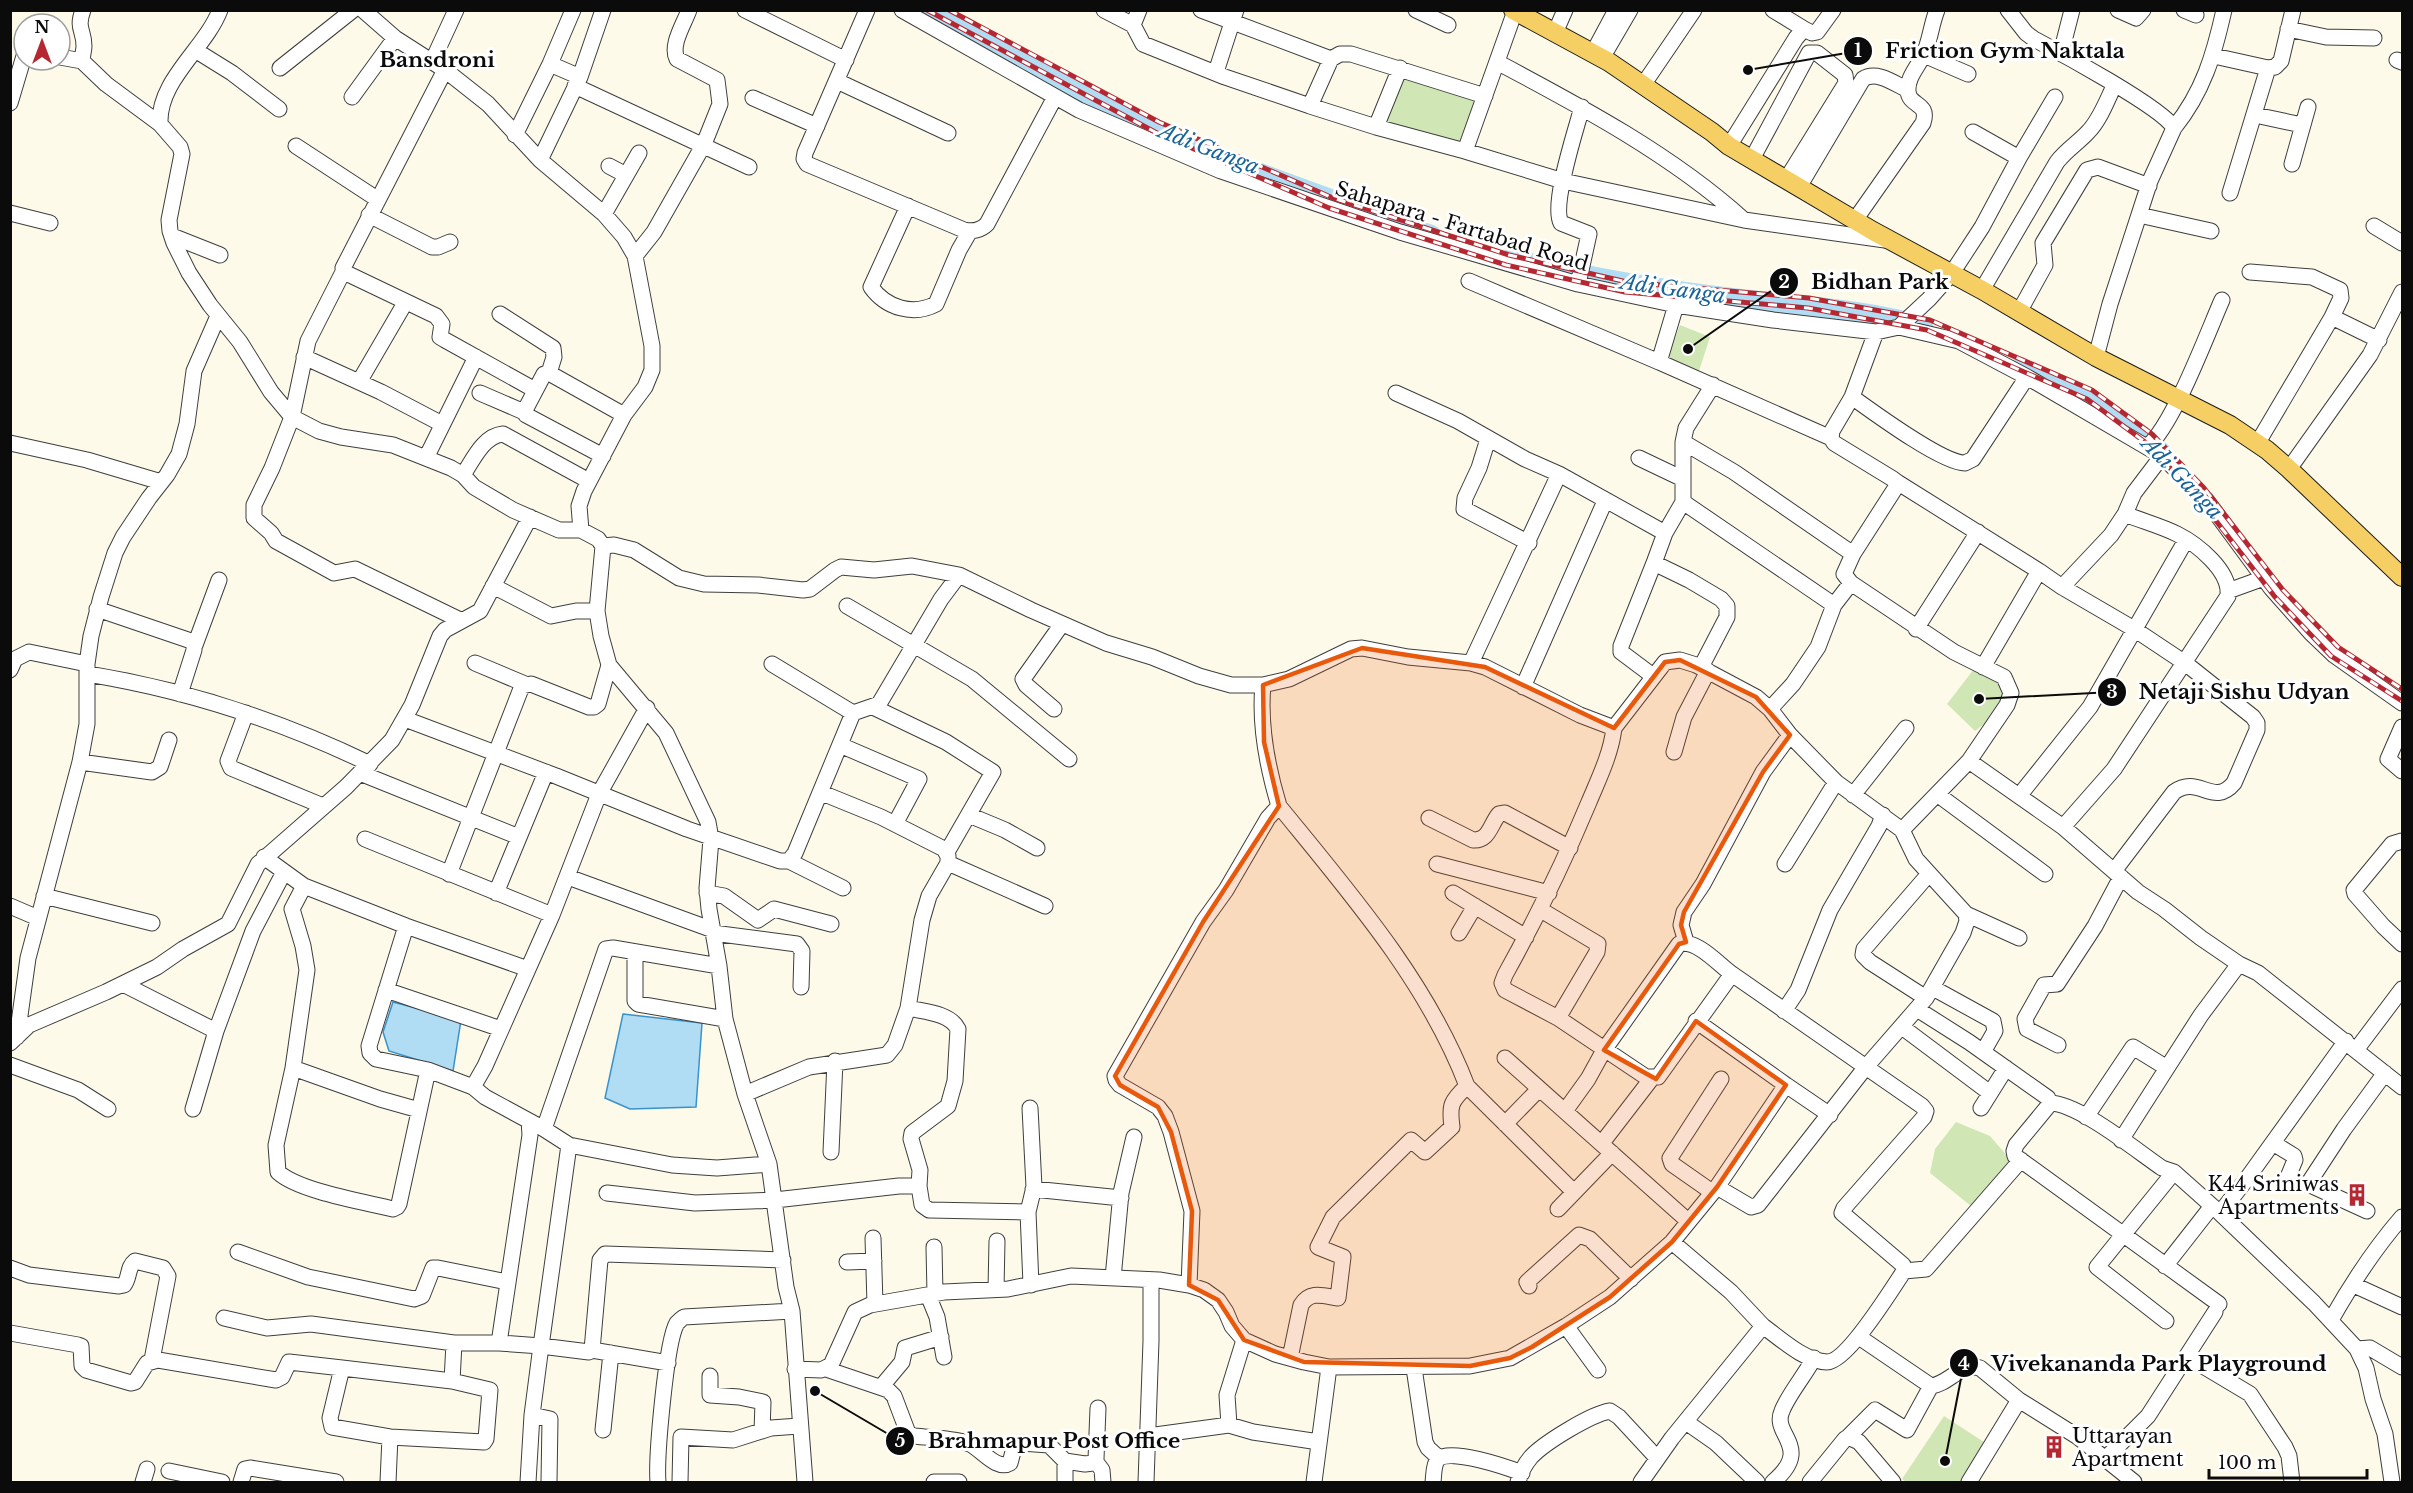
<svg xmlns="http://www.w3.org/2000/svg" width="2413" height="1493" font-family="'Libre Baskerville',serif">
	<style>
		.green { fill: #d0e7b5 }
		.water { fill: #b0dcf4; stroke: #3992c9; stroke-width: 1.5 }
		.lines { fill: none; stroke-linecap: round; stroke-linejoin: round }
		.river { stroke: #b0dcf4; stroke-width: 20 }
		.minor-casing { stroke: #3e3e3e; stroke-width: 17 }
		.major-casing { stroke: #1c1c1c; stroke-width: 20 }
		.minor { stroke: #fff; stroke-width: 15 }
		.major { stroke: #f5cf63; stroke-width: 18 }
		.rail-casing { stroke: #b62831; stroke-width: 5 }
		.rail { stroke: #fff; stroke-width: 3; stroke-dasharray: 9; stroke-linecap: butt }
		.marked { fill: #e8590c; fill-opacity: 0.2; stroke: #e8590c; stroke-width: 4.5; stroke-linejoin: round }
		.labels { text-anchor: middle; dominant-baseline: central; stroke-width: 6; stroke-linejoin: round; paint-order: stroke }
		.street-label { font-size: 20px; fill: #0b0b0b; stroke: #fff }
		.poi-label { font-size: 20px; fill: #0b0b0b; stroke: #fff; text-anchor: end }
		.neighbourhood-label { font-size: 21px; font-weight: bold; fill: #0b0b0b; stroke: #fff }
		.water-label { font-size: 21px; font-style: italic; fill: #196398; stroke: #fff }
		.leader { fill: none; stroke: #0b0b0b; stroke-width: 2 }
		.callout-dot { fill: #0b0b0b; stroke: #fff; stroke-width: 2 }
		.mark-label { font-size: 18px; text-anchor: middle; font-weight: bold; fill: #fff }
		.callout-label { font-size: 21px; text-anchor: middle; font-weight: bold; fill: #0b0b0b; stroke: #fff; stroke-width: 6; stroke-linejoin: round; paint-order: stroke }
	</style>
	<rect width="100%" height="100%" fill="#fefae9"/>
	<path class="green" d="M1403,71L1482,97L1464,149L1382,125Z
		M1680,325L1710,337L1698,374L1666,361Z
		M1974,669L1993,672L2011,693L1996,715L1975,731L1947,704Z
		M1956,1122L1990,1136L2015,1165L1976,1210L1930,1173L1935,1149Z
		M1944,1416L1987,1444L1962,1482H1906L1902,1479Z"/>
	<path class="water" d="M393,1002L461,1020L453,1071L389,1051L383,1032Z
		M623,1014L702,1023L696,1107L630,1109L605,1098Z"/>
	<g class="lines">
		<path class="river" d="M928,10C1004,52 1080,95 1158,131C1247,171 1340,202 1431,235
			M1511,258C1584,277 1658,289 1732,298C1796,306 1861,308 1923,326
			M2021,367C2070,393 2122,415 2162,453"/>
		<g class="minor-casing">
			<path id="minor" d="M83,10C76,29 84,30 84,46C84,51 82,56 82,61L106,84L160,124
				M220,10C205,49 158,80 160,124L180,147L182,154L169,220L170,231L174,243L189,273L210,305L240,342L271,392L292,417L319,431L341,437L393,445L451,468L463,475L474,487L513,510L559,530H581
				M363,10L395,38L445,70L488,104L540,160L604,214L624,237L635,256L652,346V370L645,387L624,415L584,491L579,506L581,530L598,539L603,546L597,611L601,636L609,665L666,733L708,822L711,839L707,888L709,909L719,966L725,1019L745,1094L769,1164L786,1287L792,1311L805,1482
				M745,10L846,60
				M867,10L805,153L804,159L807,164L964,230C972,232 981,230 987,224L1055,97
				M902,10L1079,110L1221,171L1400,232L1578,284L1676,305L1773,320L1876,332L1899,327L1929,299L1952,273L1982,227L2019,158L1973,132
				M1104,10L1133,25L1143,44L1225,77L1310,106
				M1201,10L1331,59
				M1416,10L1448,25
				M1773,10L1804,29
				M2008,10L2026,33L2034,39C2059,52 2163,108 2174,128L2150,181L2110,304L2096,357
				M2118,10L2136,18L2143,10
				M2184,10L2196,15
				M1515,11L1465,151L1563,181L1744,220L1885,240
				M1133,25L1139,10
				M2288,29L2326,37L2374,38
				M1555,33L1565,10
				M195,50L232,73L279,109
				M1593,53L1616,10
				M2061,53L2072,10
				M1924,55L1968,74
				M2214,56L2268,68L2275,67L2281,61L2293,10
				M60,57L82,61
				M1602,58L1630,10
				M2397,60L2402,62
				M432,62L456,10
				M1497,62C1582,107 1672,155 1744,220
				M550,64L580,77
				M280,68L353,10
				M445,70L343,268L346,273L436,316L442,324L440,337L445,340L535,390
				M1216,72L1236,10
				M837,81L948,133
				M1643,85L1694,10
				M575,86L749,167
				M352,97L395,38
				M753,98L817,126
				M10,103L24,56
				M2255,115L2302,125
				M1376,127L1400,68
				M2174,128C2203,92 2214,55 2224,10
				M515,135L550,64L573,10
				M296,146L377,199
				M1729,146L1796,38L1804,29L1812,33L1817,32L1833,10
				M1465,151L1376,127L1310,106L1331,59L1340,54H1351L1485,96
				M2019,158L2055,97
				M1752,159L1809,53H1817L1845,75L1846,83L1786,180
				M540,160L580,77L603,10
				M2292,164L2308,107
				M609,166L626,175
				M1799,187L1863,79C1877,70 1895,84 1908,90
				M2230,193L2268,68
				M908,206L871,287C886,308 913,316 936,304L959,250L970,231
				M10,213L50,223
				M604,214L639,153
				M369,215L432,247H438L450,242
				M2139,215L2211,231
				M1855,220L1923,123C1930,102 1909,107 1908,91C1907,78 1917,68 1923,56C1930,42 1931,25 1937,10
				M2374,226L2402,243
				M172,236L220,255
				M635,256L654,232L704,144L720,104L717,80L677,59C670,45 684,24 689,10
				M344,270L308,341L292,417L272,468L254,505V518L271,533L276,541L334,573L355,569L460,620
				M2250,272L2312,277L2340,290L2341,298L2332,317
				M1469,281L1659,362
				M1578,284L1589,234L1561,223C1551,204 1576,130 1582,107
				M1982,290L2057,162C2066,150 2078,143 2088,132C2100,120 2107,100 2114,86
				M1676,305L1659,362L1831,438
				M2019,312L2045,265L2043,243L2087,170L2098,167L2149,186
				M500,314L553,348L554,357L549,373
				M1899,327L1959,341L2027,377L2162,456L2207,501L2271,588L2311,633L2334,655L2402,703
				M1876,332L1852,397L1832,431L1831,438L1834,443L1893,479L1897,482L1896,487L1853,554L1844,574L1851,583L1954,652L2004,677L2011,693L2007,705L1969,761L2063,827L2138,892L2164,909L2201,938L2239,964L2258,973L2402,1087
				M304,357L381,392L442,424
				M359,382L405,303
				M480,393L524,412
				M1396,393L1458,421L1525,459L1559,474L1665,533L1683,502V479L1639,458
				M1852,397C1873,412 1942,463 1965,463L1973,459L2027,377
				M1488,439L1479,468L1465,498L1464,509L1529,543
				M1683,442L1734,472L1853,554
				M10,443L87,460L161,482
				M2257,444L2332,317L2379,340
				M2147,447C2173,426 2207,334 2222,300
				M603,456L526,415L524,412L544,374L549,373L624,415
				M426,458L476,357
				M2289,469L2370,355L2402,292
				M463,475C473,460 483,436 503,434L589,481
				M1683,479V442L1686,428L1713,385
				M1897,482L2039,571
				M1683,502L1834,605
				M603,546L614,545L634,550L679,578L704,584L758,585L803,590L810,589L835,570L841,567L874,570L912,566L959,575L1031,610L1106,643L1152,657L1199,676L1231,685H1263L1289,679L1351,649L1362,648L1408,657L1471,663L1485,667L1580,715L1614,728L1665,662L1680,660L1696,665L1756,697L1770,709L1790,735L1836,782L1902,830L1969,761
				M1654,563L1665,533
				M493,586L551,616L576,611H597
				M2062,587L2134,629L2185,663L2253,717L2257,723V730L2234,783C2213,808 2199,774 2174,792L2114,871
				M2228,591L2264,578
				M847,606L972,679L1069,759
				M97,609L194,642V650L180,694
				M1916,629L1978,532
				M195,645L219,580
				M475,663L525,684
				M1471,663L1559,474
				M772,664L853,713
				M1983,667L2039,571L2062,587L2111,535L2125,514L2134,493L2162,456
				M10,670L15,659L29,652L87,664
				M88,674C186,690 281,721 370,764
				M1653,676L1621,652V646L1654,563L1689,580L1721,599L1727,606V617L1701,667
				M1523,687L1605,501
				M873,707L946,742L993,772L947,852
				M647,708L599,794L552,915L485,1066L473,1087L485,1097L544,1129L569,1145L672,1165L717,1168L769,1164
				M1054,709L1026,685L1023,679L1062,624
				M1770,709L1793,684L1818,647L1834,605L1851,583
				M246,713L228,761L231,768L323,806
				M405,719L556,776L687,829L780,861H789L795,853L853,713L879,704L941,599L959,575
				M2402,727L2388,759L2402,771
				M1614,728C1611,754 1599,778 1589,802C1564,862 1536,919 1505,975L1502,983L1505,990L1558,1018L1646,1077H1658L1732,974L1922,1106L1926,1111L1924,1117L1844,1208L1842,1213L1903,1265L1904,1271
				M840,745L919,779L895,824
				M1674,752L1684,717L1708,671
				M80,762L152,772L160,767L169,740
				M360,773L519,837
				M1937,794L2045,874
				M1853,795L1906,728
				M2019,796L2090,707L2186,540
				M1279,806C1349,892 1427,981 1467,1086
				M969,815L1005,830L1037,848
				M1429,818L1473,840C1489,841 1490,825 1499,814L1505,813L1570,848
				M2063,827L2114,769L2228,596C2231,571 2197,544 2177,534C2161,526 2142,521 2125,514
				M365,839L552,915
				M2402,841L2392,844L2354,890L2355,894L2383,926L2402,944
				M264,857L304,886L406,926L528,969
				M789,861L843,888
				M948,863L1045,906
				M1437,864L1549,893
				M1785,864L1836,782
				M449,874L522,686L531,684L589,707H594L598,704L609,665
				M568,877L713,930
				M496,893L546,772
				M707,893L724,896L758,920L774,909L831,924
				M1453,893L1526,937
				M44,896L152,923
				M10,906L38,918
				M1541,910L1598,944L1597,952L1558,1018
				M1966,914L2019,938
				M406,926L369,1046L370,1053L376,1059L428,1070L473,1087
				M713,933L797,944L802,951L801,987
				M1459,933L1475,906
				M1686,942L1681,925L1684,912L1703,884L1763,772L1790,735
				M635,953V1001L638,1004L725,1019
				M123,984L216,1031L253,931L284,872
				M1933,988L1993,1021L1995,1031L1983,1052
				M386,990L501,1029
				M1926,998L1870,962L1863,955L1864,949L1928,875
				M908,1008C925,1012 950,1013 958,1029L955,1081L948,1106L912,1133L911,1139L920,1170L919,1186
				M1917,1009L1969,1042L2048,1098L2049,1105L2016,1145L2014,1151L2015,1156L2219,1304
				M1784,1011L1798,990L1830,910L1879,826L1883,815
				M1696,1021L1786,1085L1717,1187
				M1902,1027L1990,1093
				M17,1037L28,958L80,762L87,724V664L91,636L101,597L115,553L123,537L149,498L167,475L179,454L187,424L194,371L218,316
				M10,1043L29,1025L106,992L157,967L183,949L228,924L258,864L346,787L392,740L412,705L440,636L445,630L480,611L530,517
				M2058,1045L2027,1029L2025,1019L2044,985L2057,984L2095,926L2121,877
				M2356,1050L2402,989
				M1505,1058L1688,1221
				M10,1065L78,1090L108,1109
				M293,1068L307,970L303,946L292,909L304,886
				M1786,1085L1830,1115
				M745,1094L809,1067L887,1055L895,1045L908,1008L922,920L929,896L948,863V856L944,849L881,817L822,793
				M2049,1103C2077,1102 2137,1151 2162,1168L2174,1172L2220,1213L2314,1303L2357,1349L2366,1368L2373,1399L2385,1434L2392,1482
				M1981,1108L2006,1068
				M193,1109L216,1031
				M419,1110L380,1099L293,1068L276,1145L278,1172C298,1191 365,1202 393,1209L397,1207L399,1204L428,1070
				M1565,1111L1588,1079L1604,1050L1679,944C1697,939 1718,964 1732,974
				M2086,1117L2133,1047L2167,1068L2201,1015L2239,964
				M529,1121L530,1135L499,1343L541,1346L569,1145
				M1505,1124L1539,1089
				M544,1129L606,949L613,948L719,966
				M1605,1139L1652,1078
				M2121,1140L2167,1068
				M2273,1143L2294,1156L2295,1160L2288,1177L2300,1184H2308
				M831,1152L835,1061
				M1033,1189L1121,1198
				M1712,1192L1672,1164L1670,1158L1721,1079
				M607,1193L695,1203L775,1200L899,1186H919L922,1205L929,1210L1028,1212L1031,1285
				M1558,1209L1612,1153
				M2367,1211L2308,1184L2344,1129L2385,1073
				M1028,1212L1034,1187L1030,1108
				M2220,1213L2246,1180L2346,1041
				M873,1238L875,1304
				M934,1247L935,1294
				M238,1252L308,1277L414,1299L422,1296L433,1268H438L507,1282
				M847,1262L874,1261
				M2165,1266L2212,1206
				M10,1268L29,1275L119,1286L124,1285C130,1278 127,1267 135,1261L163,1268L168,1276L152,1360
				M1113,1278L1121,1193L1134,1137
				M1189,1285L1192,1211L1171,1132L1165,1116L1158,1107L1120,1085L1116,1080L1115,1076L1203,922L1226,890L1268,818L1279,806C1267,766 1259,726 1263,685
				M2354,1285L2402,1307
				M1529,1286L1527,1282L1579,1235L1590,1239L1631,1279
				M996,1289L997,1241
				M928,1295L937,1317L944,1357
				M224,1318L267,1328L311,1324L454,1343
				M2331,1320C2352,1283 2374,1249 2402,1217
				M2166,1321L2097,1267L2174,1172
				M1566,1326L1598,1370
				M1763,1326C1781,1339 1804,1361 1827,1362C1847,1362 1892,1289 1904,1271L1926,1269L2021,1160
				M10,1333L78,1345L81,1346L82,1366L86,1370L131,1383L135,1382L147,1363L158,1360L276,1380L282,1377L289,1362L342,1368
				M1859,1337L1931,1386C1949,1384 1961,1362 1980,1368L2019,1400
				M2357,1349L2370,1348L2402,1367
				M592,1350L668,1363
				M2188,1357L2250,1394L2285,1447L2289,1456L2292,1482
				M1290,1358L1301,1305C1310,1290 1324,1296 1338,1298L1343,1257L1318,1247L1333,1217L1411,1140L1425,1152L1452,1127C1449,1105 1451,1101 1467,1086L1574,1192
				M1414,1368L1425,1442L1428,1448L1439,1458
				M795,1369L821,1370L831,1365L855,1312L870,1305L944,1292L1008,1289L1071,1276L1159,1280L1189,1285L1204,1290L1218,1300L1226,1312L1232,1326L1244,1340L1275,1354L1304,1362L1329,1367L1470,1366L1510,1358L1566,1326L1610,1297L1672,1242L1717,1187L1751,1207L1758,1205L1865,1068L1926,998L1963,933L1967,921L1966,914L1916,859L1902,830
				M826,1369L888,1390L894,1396L908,1433L914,1436C930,1438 957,1438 970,1444C982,1450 997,1471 1010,1463L1014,1448L1021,1443L1049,1445L1065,1461L1085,1464L1093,1463L1096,1459L1098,1408
				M710,1376V1395L739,1397L763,1402L762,1431
				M452,1381L490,1390L486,1439L484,1442L390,1437L332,1427L330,1418L342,1368L452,1381L454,1343H499
				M881,1387L902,1362L905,1348L941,1337
				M532,1415L550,1419L549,1482
				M1686,1422L1716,1443L1757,1482
				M1229,1425L1253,1432L1319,1442
				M603,1430L611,1353
				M1148,1436L1229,1425L1227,1395L1244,1340
				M1848,1437L1875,1410L1907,1430L1931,1386
				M2106,1458L2148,1416L2215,1312
				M1065,1461V1482
				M1096,1462L1102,1470L1103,1482
				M169,1471L222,1482
				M143,1482L147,1469
				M241,1482L245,1469L250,1468L336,1482
				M388,1482L390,1437
				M528,1482L532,1415L541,1346L589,1352L592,1350L600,1260L605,1254L783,1260
				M658,1482C656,1458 666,1341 677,1323C678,1322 683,1317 684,1317L792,1311
				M680,1482L681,1437L733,1440L771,1428L799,1426
				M934,1482H959
				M1146,1482L1151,1341V1280
				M1314,1482L1329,1367
				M1433,1482C1434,1476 1433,1465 1438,1459C1451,1448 1506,1467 1522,1473
				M1518,1482C1520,1474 1525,1464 1531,1457C1544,1443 1591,1414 1610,1411L1619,1417L1657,1458
				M1641,1482L1672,1438L1763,1326L1731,1292L1672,1242
				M1773,1482C1814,1447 1771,1435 1782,1411C1788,1395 1805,1375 1814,1358
				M1810,1482L1845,1439L1848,1437L1859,1442L1893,1482
				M1969,1482L2019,1400L2078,1437L2134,1482"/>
		</g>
		<g class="major-casing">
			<path id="major" d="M1513,10L1609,62L1712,132L1729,146L1873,231L1982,290L2096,357L2230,425L2267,450L2289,469L2402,577"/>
		</g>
		<use href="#minor" class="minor"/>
		<use href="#major" class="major"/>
		<g class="rail-casing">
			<path id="rail" d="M927,10L1155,132L1329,208L1506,265L1625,292L1808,308L1927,330L2087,399L2145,442L2196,495L2275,597L2331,656L2402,701
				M949,10L1159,122L1333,198L1509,255L1627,282L1809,298L1930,320L2092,390L2152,434L2204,488L2283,590L2338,647L2402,689"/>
		</g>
		<use href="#rail" class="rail"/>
	</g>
	<path class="marked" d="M1362,648L1485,667L1614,728L1665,662L1680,660L1756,697L1790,735L1763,772L1684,912L1681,925L1686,942L1679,944L1604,1050L1656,1079L1696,1021L1786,1085L1717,1187L1672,1242L1610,1297L1532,1347L1510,1358L1470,1366L1304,1362L1244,1340L1218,1300L1189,1285L1192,1211L1171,1132L1158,1107L1120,1085L1115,1076L1203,922L1279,806L1264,742L1263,685Z"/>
	<defs>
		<g id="building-bare" transform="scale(1.8)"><path d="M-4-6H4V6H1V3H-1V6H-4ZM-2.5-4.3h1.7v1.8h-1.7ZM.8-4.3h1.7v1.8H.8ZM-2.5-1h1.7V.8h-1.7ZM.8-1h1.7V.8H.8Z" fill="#b62831" stroke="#fff" stroke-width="2.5" paint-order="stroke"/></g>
	</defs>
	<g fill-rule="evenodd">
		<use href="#building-bare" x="2357" y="1195"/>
		<use href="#building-bare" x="2054" y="1447"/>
	</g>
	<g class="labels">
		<g class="street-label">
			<text transform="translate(1462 226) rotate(17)">Sahapara - Fartabad Road</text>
		</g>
		<g class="poi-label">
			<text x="2339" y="1184">K44 Sriniwas<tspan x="2339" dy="23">Apartments</tspan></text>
			<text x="2072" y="1436" text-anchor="start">Uttarayan<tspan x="2072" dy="23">Apartment</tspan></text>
		</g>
		<g class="neighbourhood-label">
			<text x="437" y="60">Bansdroni</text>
		</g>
		<g class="water-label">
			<text transform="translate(1209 149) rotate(21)">Adi Ganga</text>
			<text transform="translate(1673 289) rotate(8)">Adi Ganga</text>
			<text transform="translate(2182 478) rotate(46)">Adi Ganga</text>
		</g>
	</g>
	<path class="leader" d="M1748 70L1858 51M1688 349L1784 282M1979 699L2112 692M1945 1461L1964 1363M815 1391L900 1441"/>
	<g class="callout-dot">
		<circle cx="1748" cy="70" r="6"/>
		<circle cx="1688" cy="349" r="6"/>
		<circle cx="1979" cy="699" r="6"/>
		<circle cx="1945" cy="1461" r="6"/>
		<circle cx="815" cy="1391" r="6"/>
		<circle cx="1858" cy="51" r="15"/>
		<circle cx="1784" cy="282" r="15"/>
		<circle cx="2112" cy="692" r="15"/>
		<circle cx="1964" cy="1363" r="15"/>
		<circle cx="900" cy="1441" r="15"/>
	</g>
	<g class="mark-label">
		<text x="1858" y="57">1</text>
		<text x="1784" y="288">2</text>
		<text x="2112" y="698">3</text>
		<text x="1964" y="1370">4</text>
		<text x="900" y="1447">5</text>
	</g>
	<g class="callout-label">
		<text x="2005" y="58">Friction Gym Naktala</text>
		<text x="1880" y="289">Bidhan Park</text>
		<text x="2244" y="699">Netaji Sishu Udyan</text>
		<text x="2159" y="1371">Vivekananda Park Playground</text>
		<text x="1054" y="1448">Brahmapur Post Office</text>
	</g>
	<rect width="2413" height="1493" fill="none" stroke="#0b0b0b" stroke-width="24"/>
	<g transform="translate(42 42)"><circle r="28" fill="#ffffff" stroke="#9d9d9d" stroke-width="1.5"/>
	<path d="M0-4.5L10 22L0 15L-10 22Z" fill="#b62831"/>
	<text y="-9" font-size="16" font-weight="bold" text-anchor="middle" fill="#0b0b0b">N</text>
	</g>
	<path d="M2209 1469v9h158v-9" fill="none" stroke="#0b0b0b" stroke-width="3"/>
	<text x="2218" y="1469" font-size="18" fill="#0b0b0b" stroke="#ffffff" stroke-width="4.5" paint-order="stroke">100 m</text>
</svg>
